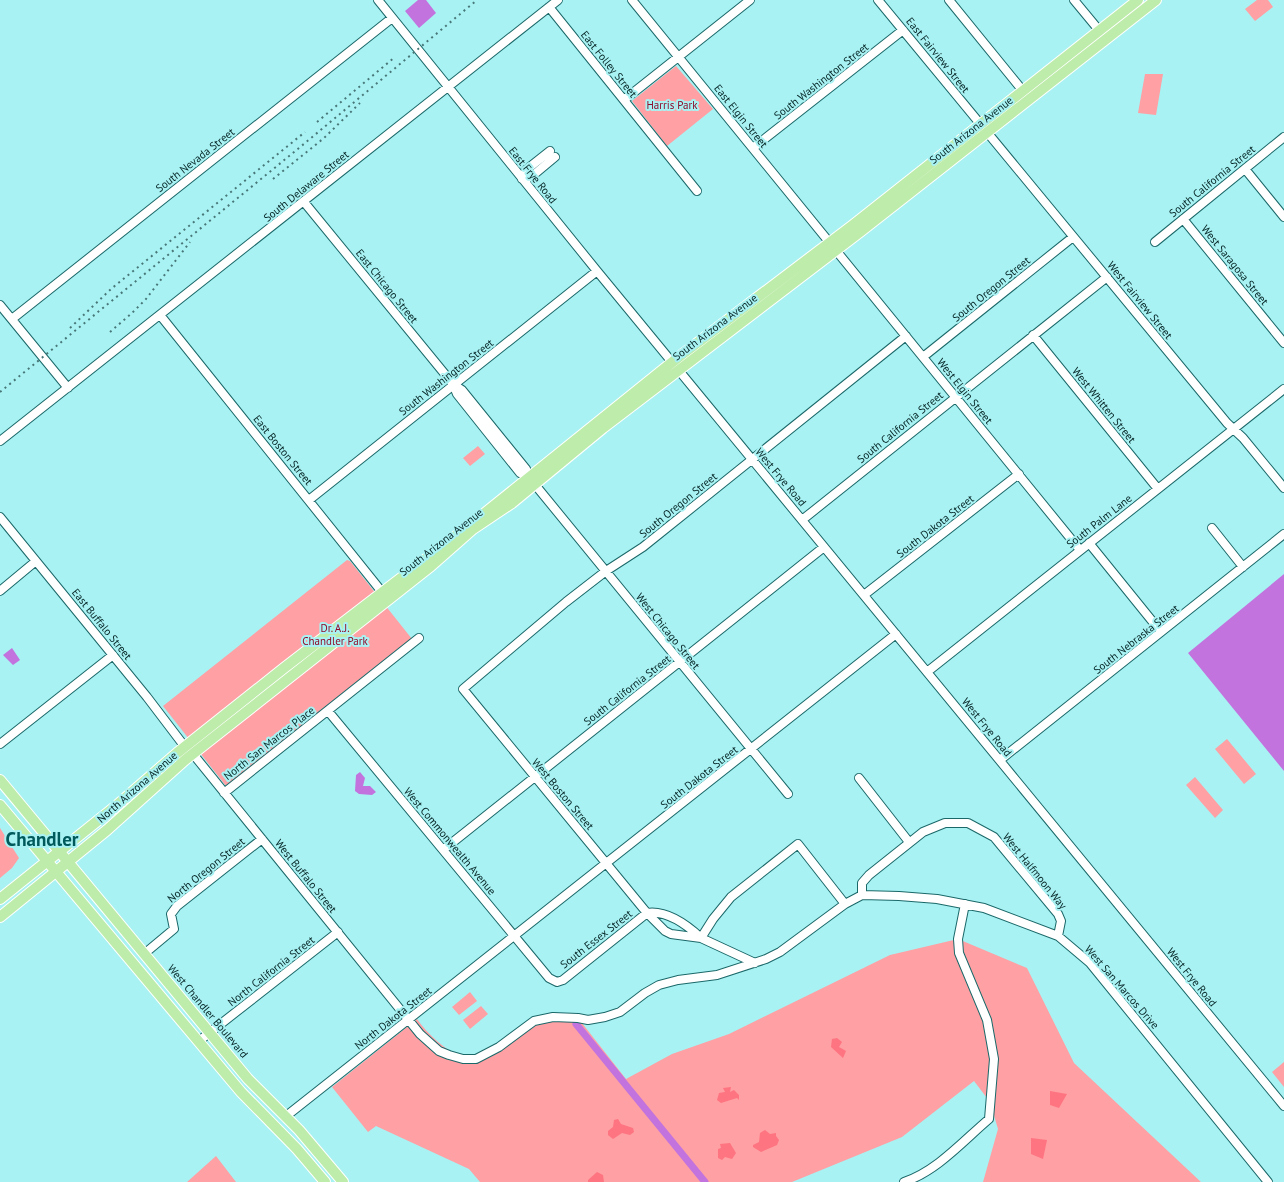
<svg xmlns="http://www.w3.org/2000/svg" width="1284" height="1182" font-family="'PT Sans',sans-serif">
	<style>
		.green { fill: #fea0a4 }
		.forest { fill: #fe7480 }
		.water { fill: #c273dd }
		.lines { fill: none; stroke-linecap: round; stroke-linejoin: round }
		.canal { stroke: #c273dd; stroke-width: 7 }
		.minor-casing { stroke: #1b6869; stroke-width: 10 }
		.major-casing { stroke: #fff; stroke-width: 12 }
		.minor { stroke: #fff; stroke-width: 8 }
		.major { stroke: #beecaa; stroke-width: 10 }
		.rail { stroke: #487778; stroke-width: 2; stroke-dasharray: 2 4; stroke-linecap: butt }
		.labels { text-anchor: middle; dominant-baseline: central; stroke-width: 4; stroke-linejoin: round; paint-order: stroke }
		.street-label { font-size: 11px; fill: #062526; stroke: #a9f2f3 }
		.park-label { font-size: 11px; fill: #8e0b2a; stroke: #a9f2f3 }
		.town-label { font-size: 19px; font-weight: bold; fill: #00595b; stroke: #a9f2f3 }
	</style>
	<rect width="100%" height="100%" fill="#a9f2f3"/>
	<path class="green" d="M1257,0H1268L1273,7L1255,21L1245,9Z
		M676,66L713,109L667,146L632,101Z
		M1145,74H1163L1156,115L1138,113Z
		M478,446L485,454L470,466L463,458Z
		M347,560L350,561L412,639L226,786L163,706Z
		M1227,739L1256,774L1244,784L1215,749Z
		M1195,777L1223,810L1215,818L1186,785Z
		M0,828L19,858L12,868L0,878Z
		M958,939L1027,968L1074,1063L1201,1182H983L998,1129L990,1102L974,1081L902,1137L792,1182H480L469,1169L376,1126L368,1132L332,1087L417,1019C429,1036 445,1049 463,1059L486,1054L534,1021L578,1018L626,1079L672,1054L729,1034L890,955Z
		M470,992L477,1001L459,1015L452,1007Z
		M481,1006L488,1014L470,1029L463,1020Z
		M1284,1062V1087L1272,1072Z
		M216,1156L236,1182H187Z"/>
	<path class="forest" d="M837,1038L842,1042L839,1047L846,1051L843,1058L831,1047L832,1039Z
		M731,1087L730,1092L734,1090L739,1095V1100L737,1098L721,1103L717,1100L719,1093L725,1092L723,1088Z
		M1050,1091L1067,1094L1059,1108L1050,1105Z
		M618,1119L621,1124L633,1128L634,1132L630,1135L622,1133L613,1139L608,1135V1131L613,1127L614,1120Z
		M765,1130L770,1134L776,1133V1136L779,1140L777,1145L761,1152L753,1147V1145L759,1142L760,1133Z
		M1031,1138L1047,1140L1043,1159L1031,1154Z
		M730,1143L736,1153L732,1159L725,1157L722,1160L718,1158V1149L721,1148L720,1144Z
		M597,1172L603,1175L604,1182H588V1180Z"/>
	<path class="water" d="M418,0H426L436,13L419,28L405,11Z
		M1284,574V771L1188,653Z
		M12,648L20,660L13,665L3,655Z
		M360,772L365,778L363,786H370L376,792L372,795L359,794L355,791L356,775Z"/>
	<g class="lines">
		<path class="canal" d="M576,1024L705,1182"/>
		<g class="minor-casing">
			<path id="minor" d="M378,0L597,271L1284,1106
				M632,0L1080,550
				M878,0L1227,423L1243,438L1284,488
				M949,0L1023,91
				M1074,0L1103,35
				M549,7L697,191
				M624,100L750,0
				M753,148L903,30
				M550,151L526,170L522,179L531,177L555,157
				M1245,169L1284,217
				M304,202L453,384L457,394L520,473L530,477
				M1183,219L1284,343
				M1155,242L1284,137
				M0,305L68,388
				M160,315L386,597
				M12,319L392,18
				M1033,335L1158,489
				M923,357L1073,237
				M453,384L462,390L526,469L532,481L788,794
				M0,441L558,0
				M309,500L597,271
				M0,517L147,697L185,747L193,754L420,1034L439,1051L449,1055L463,1059H476L499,1047L534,1021L553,1017L578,1018L588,1020L605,1017L620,1012L645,993L659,985L678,980L717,975L766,959L780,952L845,904L862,895L899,896L937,899L984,908L1058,936L1090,963L1268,1182
				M802,520L1107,277
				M1212,528L1243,567
				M1089,543L1161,632
				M0,591L36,561
				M864,595L1019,474
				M927,672L1284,389
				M328,711L549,978L557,982L563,980L647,913C667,910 687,925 701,938
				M0,744L113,655
				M1000,760L1284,534
				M859,778L909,842
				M224,793L419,638
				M443,850L824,547
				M862,895V883L869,875L923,832L945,823H968L994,837L1058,914L1061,921L1058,936
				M701,938L713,919L731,897L798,844L845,904
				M144,954L174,929L171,914L177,906L262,839
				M755,963L701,938L671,934L665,931L647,913L463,689L566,602L606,571L643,547L906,336
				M199,1041L338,932
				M285,1117L896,634
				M904,1182C937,1171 963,1141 989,1119L994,1059L987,1020L959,953L958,939L965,904"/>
		</g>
		<g class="major-casing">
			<path id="major" d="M0,780L248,1079L299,1130L343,1182
				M0,805L241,1092L297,1149L325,1182
				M0,899L116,806L177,753L284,668L470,525L680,356L853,225L1138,0
				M0,917L107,830L185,760L431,566L473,529L512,503L603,428L860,232L1156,0"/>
		</g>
		<use href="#minor" class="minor"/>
		<use href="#major" class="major"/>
		<path class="rail" d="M317,122L395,57
			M273,179L324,138L360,103
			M70,328L111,289L305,132
			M110,332L132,313L146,299L190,242
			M0,392L299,148L477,0"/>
	</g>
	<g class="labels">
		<g class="street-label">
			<text transform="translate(938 55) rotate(51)">East Fairview Street</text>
			<text transform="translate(609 64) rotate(51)">East Folley Street</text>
			<text transform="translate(821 81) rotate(-38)">South Washington Street</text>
			<text transform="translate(741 116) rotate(51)">East Elgin Street</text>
			<text transform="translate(971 130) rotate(-38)">South Arizona Avenue</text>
			<text transform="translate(195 160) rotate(-38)">South Nevada Street</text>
			<text transform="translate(533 175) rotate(51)">East Frye Road</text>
			<text transform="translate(1212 181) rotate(-39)">South California Street</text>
			<text transform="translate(306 186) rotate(-39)">South Delaware Street</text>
			<text transform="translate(1235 265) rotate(51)">West Saragosa Street</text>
			<text transform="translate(387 286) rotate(51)">East Chicago Street</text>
			<text transform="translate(991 289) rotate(-39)">South Oregon Street</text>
			<text transform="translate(1140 300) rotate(51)">West Fairview Street</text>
			<text transform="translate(715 327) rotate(-37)">South Arizona Avenue</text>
			<text transform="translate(446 377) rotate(-38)">South Washington Street</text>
			<text transform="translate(965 391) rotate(51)">West Elgin Street</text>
			<text transform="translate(1104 405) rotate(51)">West Whitten Street</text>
			<text transform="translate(900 427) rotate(-39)">South California Street</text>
			<text transform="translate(283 450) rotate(51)">East Boston Street</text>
			<text transform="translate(781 477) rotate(50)">West Frye Road</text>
			<text transform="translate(678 505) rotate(-39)">South Oregon Street</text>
			<text transform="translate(1099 521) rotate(-38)">South Palm Lane</text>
			<text transform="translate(935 526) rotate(-38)">South Dakota Street</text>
			<text transform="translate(441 542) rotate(-38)">South Arizona Avenue</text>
			<text transform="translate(102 624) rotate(51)">East Buffalo Street</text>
			<text transform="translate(668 631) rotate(51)">West Chicago Street</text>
			<text transform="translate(1136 639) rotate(-38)">South Nebraska Street</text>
			<text transform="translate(627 690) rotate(-38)">South California Street</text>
			<text transform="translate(987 727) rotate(51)">West Frye Road</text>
			<text transform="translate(269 743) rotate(-38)">North San Marcos Place</text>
			<text transform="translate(699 777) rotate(-38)">South Dakota Street</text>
			<text transform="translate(137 787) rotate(-41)">North Arizona Avenue</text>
			<text transform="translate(563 794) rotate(50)">West Boston Street</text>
			<text transform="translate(450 841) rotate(50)">West Commonwealth Avenue</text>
			<text transform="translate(206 870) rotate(-39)">North Oregon Street</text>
			<text transform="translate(1035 871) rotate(51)">West Halfmoon Way</text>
			<text transform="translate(306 876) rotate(51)">West Buffalo Street</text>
			<text transform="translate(596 939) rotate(-38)">South Essex Street</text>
			<text transform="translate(271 971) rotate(-38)">North California Street</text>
			<text transform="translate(1192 977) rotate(51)">West Frye Road</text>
			<text transform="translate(1122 987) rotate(49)">West San Marcos Drive</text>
			<text transform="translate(208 1011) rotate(50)">West Chandler Boulevard</text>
			<text transform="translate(393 1018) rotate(-38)">North Dakota Street</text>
		</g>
		<g class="park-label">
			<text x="672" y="105">Harris Park</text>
			<text x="335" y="628">Dr. A.J.<tspan x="335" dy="13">Chandler Park</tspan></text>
		</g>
		<g class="town-label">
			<text x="42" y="839">Chandler</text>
		</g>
	</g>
</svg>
